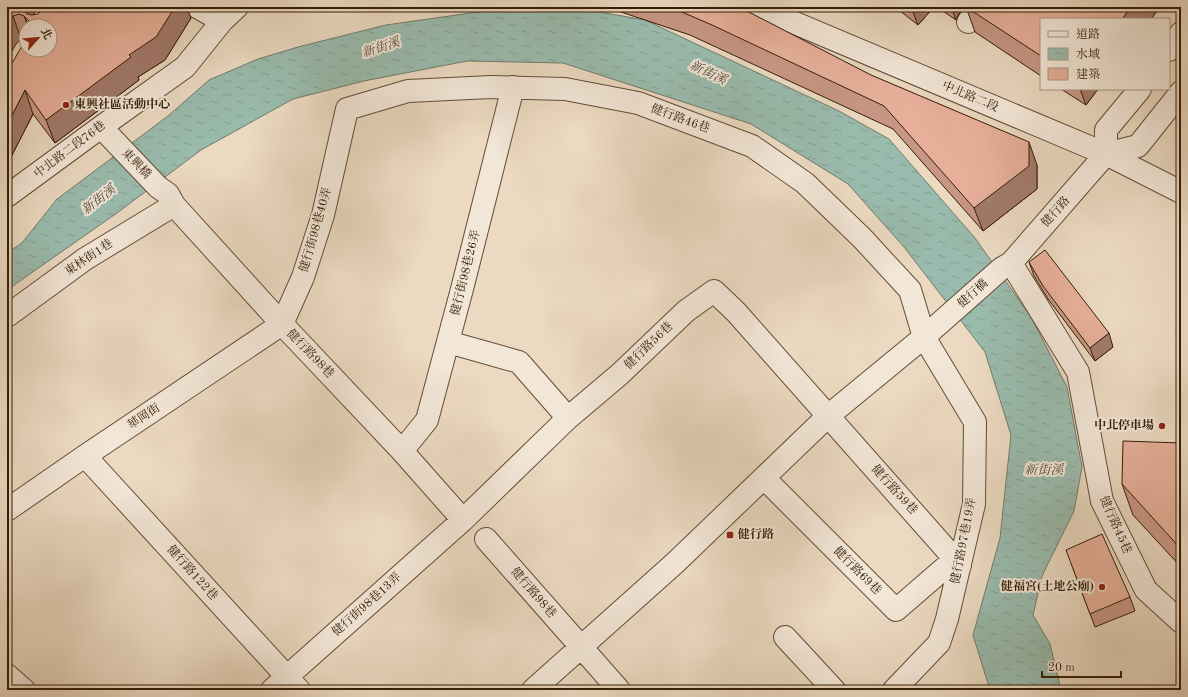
<svg xmlns="http://www.w3.org/2000/svg" width="1188" height="697" font-family="'Old Standard TT','Noto Serif TC',serif">
	<style>
		.water { fill: url(#water-ripples); stroke: #717c6a }
		.lines { fill: none; stroke-linecap: round; stroke-linejoin: round }
		.minor-casing { stroke: #624c34; stroke-width: 24 }
		.minor { stroke: #f2e6d7; stroke-width: 22 }
		.wall { fill: #c79684; stroke: #341d05 }
		.shaded-wall { fill: #a27a6c; stroke: #341d05 }
		.building { fill: #e7af9a; stroke: #341d05 }
		.poi-dot { fill: #8f2418; stroke: #f2e6d7; stroke-width: 1.5 }
		.labels { text-anchor: middle; dominant-baseline: central; stroke-width: 4; stroke-linejoin: round; paint-order: stroke }
		.street-label { font-size: 12px; fill: #341d05; stroke: #f2e6d7 }
		.poi-label { font-size: 12px; font-weight: bold; fill: #341d05; stroke: #f2e6d7; text-anchor: start }
		.water-label { font-size: 13px; font-style: italic; fill: #524c37; stroke: #f2e6d7 }
	</style>
	<defs>
		<pattern id="water-ripples" width="26" height="14" patternUnits="userSpaceOnUse"><rect width="26" height="14" fill="#99bbad"/><path d="M2 4q2-2 4 0t4 0M15 11q2-2 4 0t4 0" fill="none" stroke="#84a093"/></pattern>
	</defs>
	<rect width="100%" height="100%" fill="#ebd9c1"/>
	<filter id="stains"><feTurbulence type="fractalNoise" baseFrequency=".005" numOctaves="4"/><feColorMatrix values="0 0 0 0 .2 0 0 0 0 .09 0 0 0 0 .02 0 0 0 .5 -.17"/></filter>
	<radialGradient id="worn" r=".72"><stop offset=".6" stop-color="#630" stop-opacity="0"/><stop offset="1" stop-color="#630" stop-opacity=".3"/></radialGradient>
	<path class="water" d="M531,7H571L645,20L839,111L889,139L975,238L1031,317L1067,387L1082,467L1074,511L1042,576L1033,615L1050,644L1061,690H990L973,635L1000,538L1011,435L985,352L904,247L848,184L751,124L563,63L467,61L364,81L293,99L201,150L117,213L7,290V253L22,243L57,199L168,116L209,80L258,59L298,47L386,25L492,10Z"/>
	<g class="lines">
		<g class="minor-casing">
			<path id="minor" d="M197,7L222,21
				M757,7L1106,154L1181,192
				M968,22L981,7
				M1169,50L1181,33
				M101,127L158,187L168,194L174,205L282,324L402,451L463,520
				M1106,154V130L1140,89
				M7,196L101,127L185,67L222,21L237,7
				M1011,263L1078,372L1102,501L1146,590L1181,622
				M7,316L85,259L174,205
				M282,324L303,277L323,215L347,109L408,91L491,87L565,89L638,103L752,146L805,183L862,238L910,290L924,337L975,422L974,504L947,619L939,643L894,690
				M448,342L519,362L568,418
				M402,451L427,420L462,289L513,87
				M85,456L299,690
				M764,478L896,610L955,559
				M7,510L85,456L282,324
				M486,539L619,690
				M785,637L834,690
				M7,675L24,690
				M272,690L463,520L568,418L620,374L686,311L714,291L736,312L960,565
				M533,690L675,563L828,416L924,337L1002,268L1011,263L1106,154L1138,146L1181,92"/>
		</g>
		<use href="#minor" class="minor"/>
	</g>
	<path class="wall" d="M7,7H38L33,15L191,18L165,60L138,77L139,80L55,143L33,114L9,161L7,160V69L50,26H26V38L21,39L16,44Z
		M265,7H296L269,10Z
		M606,7H738L1037,165V189L983,231L893,129L690,35Z
		M895,7H934L918,25Z
		M937,7H964L959,14L956,20Z
		M966,7H1160L1151,19H1041V76L975,32Z
		M1061,89H1098L1086,105Z
		M1029,262L1113,347L1095,361L1048,299L1034,276Z
		M1181,443V567L1133,515L1122,484Z
		M1071,563L1130,597L1135,611L1095,627Z"/>
	<path class="shaded-wall" d="M21,7H38L30,20L24,16L28,26L22,9Z
		M175,7H187L191,18L165,60L138,77L139,80L55,143L46,120L129,55Z
		M911,7H934L918,25Z
		M951,7H964L959,14L956,20Z
		M1131,7H1160L1151,19H1122Z
		M13,16L21,39L16,44L7,60V22Z
		M1080,89H1098L1086,105Z
		M25,90L33,114L9,161L7,155V125Z
		M1029,142L1037,165V189L983,231L974,208Z
		M1109,333L1113,347L1095,361L1090,348Z"/>
	<path class="building" d="M7,7H21L22,9L27,14L32,15L38,14L45,7H175L156,37L129,55L131,57L46,120L25,90L7,125V69L11,65L26,39V50H50V26H31L29,21L24,16L19,14L13,16L7,22Z
		M668,7H738L745,10L871,75L1029,142V166L974,208L884,106L712,25L682,12Z
		M966,7H1131L1122,19H1041V56Z
		M1045,250L1109,333L1090,348L1043,286L1029,262Z
		M1123,441L1181,443V549L1122,484Z
		M1102,534L1130,597L1090,614L1066,550Z"/>
	<g class="poi-dot">
		<circle cx="66" cy="105" r="4"/>
		<circle cx="1162" cy="426" r="4"/>
		<rect x="726" y="531" width="8" height="8" rx="2"/>
		<circle cx="1102" cy="587" r="4"/>
	</g>
	<g class="labels">
		<g class="street-label">
			<text transform="translate(970 97) rotate(23)">中北路二段</text>
			<text transform="translate(680 119) rotate(20)">健行路46巷</text>
			<text transform="translate(70 150) rotate(-37)">中北路二段76巷</text>
			<text transform="translate(136 164) rotate(46)">東興橋</text>
			<text transform="translate(1056 212) rotate(-48)">健行路</text>
			<text transform="translate(316 230) rotate(-74)">健行街98巷40弄</text>
			<text transform="translate(89 258) rotate(-34)">東林街1巷</text>
			<text transform="translate(466 273) rotate(-76)">健行街98巷26弄</text>
			<text transform="translate(973 294) rotate(-42)">健行橋</text>
			<text transform="translate(649 346) rotate(-44)">健行路56巷</text>
			<text transform="translate(310 354) rotate(46)">健行路98巷</text>
			<text transform="translate(144 417) rotate(-34)">華岡街</text>
			<text transform="translate(894 490) rotate(48)">健行路59巷</text>
			<text transform="translate(1115 525) rotate(66)">健行路45巷</text>
			<text transform="translate(964 541) rotate(-79)">健行路97巷19弄</text>
			<text transform="translate(857 571) rotate(45)">健行路69巷</text>
			<text transform="translate(192 573) rotate(48)">健行路122巷</text>
			<text transform="translate(533 593) rotate(49)">健行路98巷</text>
			<text transform="translate(367 605) rotate(-42)">健行街98巷13弄</text>
		</g>
		<g class="poi-label">
			<text x="74" y="105">東興社區活動中心</text>
			<text x="1154" y="426" text-anchor="end">中北停車場</text>
			<text x="738" y="535">健行路</text>
			<text x="1094" y="587" text-anchor="end">健福宮(土地公廟)</text>
		</g>
		<g class="water-label">
			<text transform="translate(381 48) rotate(-18)">新街溪</text>
			<text transform="translate(708 73) rotate(25)">新街溪</text>
			<text transform="translate(99 200) rotate(-38)">新街溪</text>
			<text x="1044" y="470">新街溪</text>
		</g>
	</g>
	<rect width="1188" height="697" fill="none" stroke="#ebd9c1" stroke-width="24"/>
	<rect x="8" y="8" width="1172" height="681" fill="none" stroke="#341d05" stroke-width="2"/>
	<rect x="12" y="12" width="1164" height="673" fill="none" stroke="#341d05"/>
	<rect x="1040" y="18" width="130" height="72" fill="#f2e6d7" stroke="#a69683"/>
	<rect x="1048" y="31" width="20" height="6" fill="#f2e6d7" stroke="#a69683"/>
	<text x="1076" y="38" font-size="12" fill="#341d05">道路</text>
	<rect x="1048" y="48" width="20" height="12" fill="url(#water-ripples)" stroke="#a69683"/>
	<text x="1076" y="58" font-size="12" fill="#341d05">水域</text>
	<rect x="1048" y="68" width="20" height="12" fill="#e7af9a" stroke="#a69683"/>
	<text x="1076" y="78" font-size="12" fill="#341d05">建築</text>
	<g transform="translate(38 38) rotate(63)"><circle r="19" fill="#f2e6d7" stroke="#a69683"/>
	<path d="M0-3L7 15L0 10L-7 15Z" fill="#8f2418"/>
	<text y="-6" font-size="11" font-weight="bold" text-anchor="middle" fill="#341d05">北</text>
	</g>
	<path d="M1042 671v6h79v-6" fill="none" stroke="#341d05" stroke-width="2"/>
	<text x="1048" y="671" font-size="12" fill="#341d05" stroke="#f2e6d7" stroke-width="3" paint-order="stroke">20 m</text>
	<rect width="100%" height="100%" filter="url(#stains)"/>
	<rect width="100%" height="100%" fill="url(#worn)"/>
</svg>
